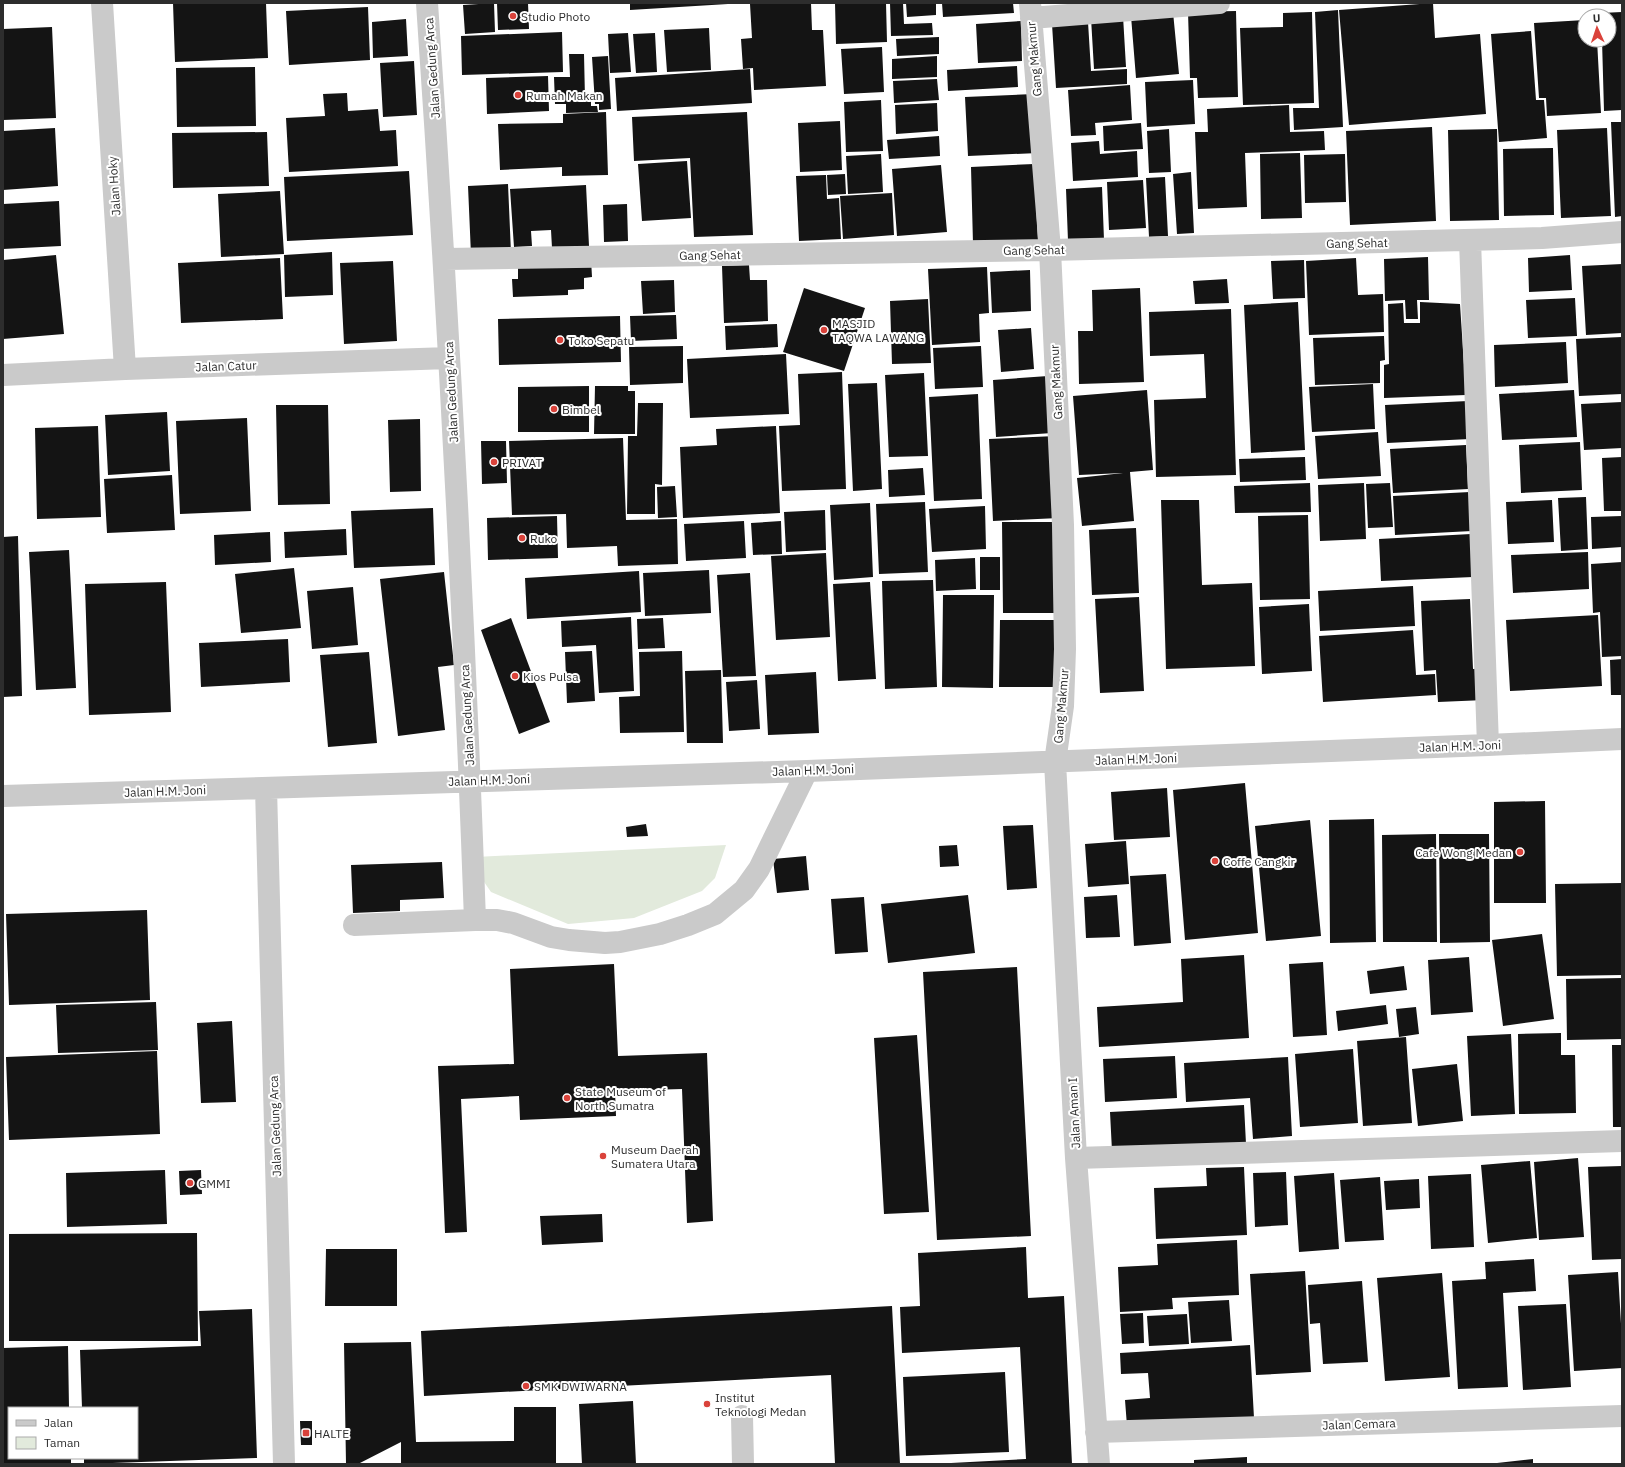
<svg xmlns="http://www.w3.org/2000/svg" width="1625" height="1467" font-family="'IBM Plex Sans',sans-serif">
	<style>
		.green { fill: #e2eadc }
		.building { fill: #141414 }
		.lines { fill: none; stroke-linecap: round; stroke-linejoin: round }
		.minor { stroke: #cacaca; stroke-width: 22 }
		.poi-dot { fill: #da423a; stroke: #fff; stroke-width: 1.5 }
		.labels { text-anchor: middle; dominant-baseline: central; stroke-width: 4; stroke-linejoin: round; paint-order: stroke }
		.poi-label { font-size: 12px; fill: #2d2d2d; stroke: #fff; text-anchor: start }
		.street-label { font-size: 12px; fill: #2d2d2d; stroke: #fff }
	</style>
	<rect width="100%" height="100%" fill="#fff"/>
	<path class="green" d="M726,845L715,878L702,891L634,918L568,924L491,892L480,876L475,857Z"/>
	<path class="building" d="M173,3H266L268,58L175,62Z
		M494,3L495,32L465,34L463,5Z
		M497,3H528L529,29L498,30Z
		M630,3H728V4L630,10Z
		M811,3L812,30H823L826,86L754,90L753,68L743,69L741,39L752,38L750,4Z
		M835,3H886L887,42L836,44Z
		M890,3H903L904,24L932,23L933,35L891,36Z
		M906,3H936V15L907,17Z
		M942,3H1013L1014,13L943,17Z
		M1433,3L1435,38L1480,34L1486,114L1349,125L1339,10Z
		M368,7L370,60L289,65L286,11Z
		M1338,10L1343,127L1294,130L1293,108H1319L1315,12Z
		M1236,11L1238,97L1198,98L1197,78H1190L1188,12Z
		M1173,12L1179,74L1136,78L1131,16Z
		M1312,12L1314,103L1243,105L1240,28L1283,27V13Z
		M1622,12V110L1604,111L1602,40H1609V16H1601V13Z
		M1123,16L1126,67L1094,69L1091,18Z
		M406,19L408,56L373,58L372,22Z
		M1585,20V40H1597L1601,113L1547,116L1546,98H1539L1534,23Z
		M1021,21L1022,61L978,63L976,24Z
		M1088,22L1091,71L1127,69V84L1056,88L1052,24Z
		M52,27L56,118L3,120V29Z
		M709,28L711,70L667,72L664,30Z
		M1531,31L1536,100H1544L1547,138L1499,142L1491,34Z
		M562,32L563,72L462,75L461,36Z
		M628,33L631,72L610,73L608,34Z
		M655,33L657,72L636,73L633,34Z
		M939,37V54L897,56L896,39Z
		M882,47L884,92L844,94L841,49Z
		M569,54H584L585,99L591,98V106H597L598,112L566,113V104H555L554,77H570Z
		M608,56L611,109L599,110V104H595L592,57Z
		M937,56V77L892,79V59Z
		M414,61L417,115L383,117L380,63Z
		M1017,66L1018,87L948,91L947,70Z
		M255,67L256,126L177,127L176,68Z
		M750,69L752,103L617,111L615,78Z
		M548,76L549,111L487,114L486,78Z
		M937,79L939,100L894,103L893,81Z
		M1193,80L1195,124L1147,127L1145,82Z
		M1130,85L1132,120L1095,123L1096,135L1071,136L1068,90Z
		M347,93L348,111L378,109L380,131L396,130L398,166L289,172L286,118L325,116L323,94Z
		M1034,94L1038,153L968,156L965,97Z
		M881,100L883,151L846,152L844,102Z
		M937,103L938,131L896,134L895,105Z
		M1289,105L1290,132L1324,131L1325,150L1245,153L1247,207L1198,209L1195,132H1208L1207,109Z
		M606,112L608,175L562,176V167L500,170L498,124L563,123V114Z
		M747,112L753,235L694,237L690,158L634,161L632,117Z
		M840,121L842,170L800,172L798,123Z
		M1611,122H1622V216L1615,217Z
		M1141,123L1143,149L1104,151L1103,126Z
		M1432,127L1436,221L1350,225L1346,131Z
		M55,128L58,186L3,190V131Z
		M1607,128L1611,216L1561,218L1557,130Z
		M1169,129L1171,172L1149,173L1147,131Z
		M1497,129L1499,220L1450,221L1448,130Z
		M267,132L269,186L173,188L172,133Z
		M939,136L940,156L889,159L887,140Z
		M1099,141L1100,154L1137,151L1138,177L1073,181L1071,143Z
		M1553,148L1554,215L1504,216L1503,149Z
		M1300,153L1302,218L1261,219L1260,154Z
		M881,154L883,192L848,194L846,156Z
		M1345,154L1346,202L1305,203L1304,155Z
		M687,161L691,218L642,221L638,164Z
		M1034,164L1038,242L973,244L971,167Z
		M941,165L947,232L897,236L892,169Z
		M409,171L413,235L287,241L284,177Z
		M1191,172L1194,233L1177,234L1173,174Z
		M845,174L846,194L828,195L827,175Z
		M826,175L827,199L839,198L841,239L799,241L796,176Z
		M1165,177L1168,236L1149,237L1146,178Z
		M1143,180L1146,228L1109,230L1107,182Z
		M508,184L511,253L471,255L468,186Z
		M586,185L589,246L552,248L551,230L531,231L532,246L514,247L510,189Z
		M1102,187L1104,240L1068,241L1066,189Z
		M280,191L284,254L221,257L218,194Z
		M892,193L894,235L843,239L840,196Z
		M59,201L61,246L3,249V204Z
		M627,204L628,241L604,242L603,205Z
		M332,252L333,295L285,297L284,255Z
		M56,255L64,334L3,339V260Z
		M1570,255L1572,290L1529,292L1528,258Z
		M1428,257L1429,300H1417L1418,319H1406L1405,300L1385,301L1384,259Z
		M280,258L283,319L181,323L178,263Z
		M1356,258L1358,295L1383,294L1384,332L1309,335L1306,261Z
		M591,259L592,277L584,278V289L568,290V295L513,297L512,279H518V262Z
		M1304,260L1305,298L1273,299L1271,261Z
		M393,261L397,341L344,344L340,263Z
		M1622,264V333L1586,335L1582,266Z
		M749,265L750,280H767L768,321L724,323L722,266Z
		M987,267L989,313L979,314L980,342L932,345L928,269Z
		M1030,270L1031,311L992,313L990,272Z
		M1227,279L1229,303L1195,304L1193,281Z
		M674,280L675,312L643,314L641,281Z
		M804,288L865,308L844,371L783,352Z
		M1140,288L1144,382L1079,384L1078,331H1093L1092,290Z
		M1575,298L1577,336L1528,338L1526,300Z
		M928,299L931,363L892,364L890,301Z
		M1298,302L1305,450L1251,453L1244,305Z
		M1420,302L1460,304L1466,395L1384,398V365L1389,364L1388,304L1403,303L1404,323H1420Z
		M1231,309L1236,475L1156,477L1154,400L1206,398L1204,354L1150,356L1149,312Z
		M676,315L677,339L631,341L630,316Z
		M620,316L621,362L499,365L498,319Z
		M777,324L778,347L726,350L725,326Z
		M1031,328L1034,369L1001,372L998,330Z
		M1384,336L1385,360L1380,361V383L1315,385L1313,338Z
		M1622,337V394L1579,396L1576,339Z
		M1566,342L1568,383L1495,387L1494,345Z
		M683,346V383L630,385L629,347Z
		M981,346L983,387L935,389L933,348Z
		M786,354L789,414L690,418L687,359Z
		M842,372L846,489L782,491L779,426L800,425L798,374Z
		M924,373L928,456L889,457L885,375Z
		M1048,376L1052,433L996,437L993,380Z
		M877,383L882,489L853,491L848,384Z
		M1373,384L1375,429L1312,432L1309,387Z
		M589,386V432H518V387Z
		M595,386H628V391H635V434H594Z
		M1147,390L1153,470L1130,472L1134,521L1082,526L1077,478L1123,473L1079,475L1073,396Z
		M1574,390L1577,437L1502,440L1499,394Z
		M978,394L982,499L934,501L929,397Z
		M1468,401L1470,439L1387,443L1385,405Z
		M1622,402V448L1584,450L1581,404Z
		M638,403H663L662,485L655,484V514H627L628,436H637Z
		M276,405H328L330,504L278,505Z
		M167,412L170,471L108,475L105,415Z
		M247,418L251,511L180,514L176,421Z
		M420,419L421,491L390,492L388,420Z
		M98,426L101,517L37,519L35,428Z
		M776,426L780,513L683,518L680,447L717,445L716,429Z
		M1378,432L1381,476L1318,479L1315,436Z
		M1056,436L1059,518L993,521L989,439Z
		M623,438L626,520L677,519L678,564L618,566L617,546L567,548L566,514L512,515L509,441Z
		M481,441H506L507,483L482,484Z
		M1580,442L1582,490L1521,493L1519,445Z
		M1466,445L1468,489L1393,493L1390,449Z
		M1305,457L1306,480L1240,482L1239,459Z
		M1622,457V511H1604L1602,458Z
		M923,468L925,495L889,497L888,470Z
		M172,475L175,530L107,533L104,479Z
		M1310,483L1311,512L1235,513L1234,486Z
		M1364,483L1366,539L1320,541L1318,485Z
		M1390,483L1393,527L1368,528L1366,484Z
		M675,486L677,517L658,518L657,487Z
		M1470,492L1472,531L1395,535L1393,496Z
		M1586,497L1588,549L1561,551L1558,498Z
		M1161,500H1199L1202,585L1252,583L1255,666L1166,669Z
		M1552,500L1554,542L1508,544L1506,502Z
		M925,502L928,572L879,574L876,504Z
		M870,503L873,577L834,580L830,505Z
		M985,506L986,549L932,552L929,509Z
		M433,508L435,565L354,568L351,511Z
		M825,510L826,550L786,552L784,512Z
		M1308,515L1310,599L1260,600L1258,516Z
		M557,516L558,558L488,560L487,518Z
		M1622,516V547L1592,549L1591,517Z
		M744,521L746,558L686,561L684,524Z
		M781,521L782,554L753,555L751,523Z
		M1002,522H1057L1058,613H1003Z
		M1136,528L1139,593L1092,595L1089,530Z
		M346,529L347,555L285,558L284,532Z
		M270,532L271,562L215,565L214,535Z
		M1471,534L1473,577L1381,581L1379,539Z
		M18,536L22,696L3,697V537Z
		M69,550L76,688L36,690L29,552Z
		M1588,552L1589,589L1513,593L1511,555Z
		M826,553L830,637L776,640L771,556Z
		M980,557H1000V590H980Z
		M975,558L976,589L936,591L935,560Z
		M1622,562V656L1602,657L1600,612L1593,613L1591,564Z
		M294,568L301,628L241,633L235,574Z
		M709,570L711,613L645,616L643,573Z
		M639,571L641,612L527,619L525,578Z
		M444,572L454,665L438,667L445,730L398,736L380,579Z
		M750,573L756,676L723,677L717,575Z
		M933,580L937,687L885,689L882,581Z
		M166,582L171,712L89,715L85,584Z
		M870,582L876,679L838,681L833,584Z
		M1413,586L1415,626L1320,631L1318,591Z
		M353,587L358,645L312,649L307,591Z
		M943,595H994L993,688L942,687Z
		M1139,597L1144,691L1100,693L1095,599Z
		M1470,599L1473,669L1484,668L1485,700L1438,702L1436,670L1424,671L1421,601Z
		M1309,604L1312,671L1262,674L1259,607Z
		M1598,615L1602,686L1510,691L1506,620Z
		M631,617L634,691L599,693L596,645L562,647L561,621Z
		M511,618L550,722L519,734L481,630Z
		M663,618L665,648L638,649L637,619Z
		M1000,620H1057V687H999Z
		M1413,630L1416,675L1435,674L1436,695L1323,702L1319,636Z
		M288,639L290,682L201,687L199,643Z
		M592,651L595,701L567,703L565,652Z
		M682,651L684,732L620,733L619,697L640,696L639,652Z
		M369,652L377,743L328,747L320,655Z
		M1622,659V695H1611L1610,660Z
		M721,670L723,743H687L685,671Z
		M816,672L819,733L768,735L765,675Z
		M757,680L760,729L729,731L726,682Z
		M1245,783L1258,933L1185,940L1173,790Z
		M1167,788L1170,837L1114,840L1111,792Z
		M1545,801L1546,903H1494V802Z
		M1374,819L1376,942L1330,943L1329,820Z
		M1310,820L1321,936L1266,941L1255,826Z
		M646,824L648,836L627,837L626,827Z
		M1033,825L1037,888L1007,890L1003,826Z
		M1436,834L1437,942H1383L1382,835Z
		M1439,834H1489L1490,942L1440,943Z
		M1126,841L1129,884L1088,887L1085,844Z
		M957,845L959,866L940,867L939,846Z
		M806,856L809,890L777,893L773,859Z
		M442,862L444,898L400,900V911L353,913L351,865Z
		M1166,874L1171,943L1134,946L1130,876Z
		M1622,883V975L1557,976L1555,884Z
		M968,895L975,953L888,963L881,904Z
		M1117,895L1120,937L1086,938L1084,897Z
		M864,897L868,952L835,954L831,899Z
		M147,910L150,1000L9,1005L6,914Z
		M1542,934L1554,1019L1503,1026L1492,940Z
		M1244,955L1249,1038L1099,1047L1097,1007L1183,1002L1181,959Z
		M1469,957L1473,1012L1431,1015L1428,960Z
		M1323,962L1327,1035L1293,1037L1289,964Z
		M614,964L618,1056L707,1053L713,1221L687,1223L682,1089L615,1091L616,1116L520,1120L519,1096L461,1099L467,1232L445,1233L438,1066L514,1064L510,969Z
		M1404,966L1407,990L1370,994L1367,971Z
		M1017,967L1031,1236L937,1240L923,972Z
		M1622,978V1039L1567,1040L1566,979Z
		M156,1002L158,1050L58,1053L56,1005Z
		M1386,1005L1388,1024L1338,1031L1336,1011Z
		M1416,1007L1419,1034L1399,1037L1396,1009Z
		M232,1021L236,1102L201,1103L197,1023Z
		M1561,1033V1055H1575L1576,1113L1519,1114L1518,1034Z
		M1511,1034L1515,1114L1471,1116L1467,1036Z
		M917,1035L929,1212L884,1214L874,1038Z
		M1406,1037L1412,1123L1363,1126L1357,1041Z
		M1612,1045H1622V1127H1613Z
		M1353,1049L1358,1123L1300,1127L1295,1054Z
		M157,1051L160,1134L9,1140L6,1057Z
		M1175,1056L1177,1098L1105,1102L1103,1059Z
		M1288,1057L1292,1136L1253,1139L1250,1098L1186,1102L1184,1063Z
		M1457,1064L1463,1121L1418,1126L1412,1069Z
		M1244,1105L1246,1144L1112,1151L1110,1112Z
		M1578,1158L1584,1237L1539,1240L1534,1162Z
		M1530,1161L1537,1238L1488,1243L1481,1165Z
		M1622,1166V1259L1592,1260L1588,1167Z
		M1244,1167L1247,1235L1156,1239L1154,1188L1207,1186L1206,1168Z
		M165,1170L167,1224L67,1227L66,1173Z
		M201,1170L202,1194L180,1195L179,1171Z
		M1286,1172L1288,1225L1255,1227L1253,1173Z
		M1334,1173L1339,1249L1299,1252L1294,1176Z
		M1471,1174L1474,1247L1431,1249L1428,1176Z
		M1380,1177L1384,1240L1345,1242L1340,1180Z
		M1419,1179L1420,1208L1386,1210L1384,1181Z
		M602,1214L603,1242L542,1245L540,1216Z
		M197,1233L198,1341H9V1234Z
		M1237,1240L1239,1295L1172,1298L1173,1309L1120,1312L1118,1267L1158,1265L1157,1244Z
		M1026,1247L1028,1298L1064,1296L1072,1464H951V1463L1026,1459L1020,1347L902,1353L900,1307L920,1306L918,1253Z
		M326,1249H397V1306H325Z
		M1534,1259L1536,1291L1503,1293L1508,1387L1458,1389L1452,1281L1486,1279L1485,1262Z
		M1305,1271L1311,1372L1256,1375L1250,1274Z
		M1618,1272L1622,1341V1368L1574,1371L1568,1275Z
		M1442,1273L1450,1377L1385,1381L1377,1278Z
		M1362,1281L1368,1362L1323,1364L1320,1323L1310,1324L1308,1285Z
		M1229,1300L1232,1341L1191,1343L1188,1302Z
		M1566,1304L1571,1387L1523,1390L1518,1306Z
		M892,1306L900,1464H835L831,1375L424,1396L421,1331Z
		M252,1309L257,1458L84,1464V1458H137V1408H82L80,1350L201,1346L199,1311Z
		M1143,1313L1144,1343L1122,1344L1120,1314Z
		M1187,1314L1189,1344L1149,1346L1147,1316Z
		M411,1342L416,1442L514,1441V1407H556V1464H401V1442L358,1464H346L344,1343Z
		M1250,1345L1254,1418L1127,1426L1125,1400L1150,1398L1148,1373L1121,1374L1120,1353Z
		M68,1346L69,1408H9V1458H71V1464H3V1348Z
		M1005,1372L1009,1452L906,1456L903,1377Z
		M633,1401L636,1464H582L579,1404Z
		M300,1421H312V1445H301Z
		M1247,1457V1464H1194V1460Z
		M1533,1459V1464H1497V1463Z"/>
	<g class="lines">
		<path class="minor" d="M102,3L125,369
			M427,3C448,308 464,614 475,920H497L513,923L551,937L569,940L605,943L620,942L660,934L688,925L715,914L744,890L759,869L807,771
			M1030,3L1050,250L1063,525L1065,649L1063,706L1055,762L1076,1158L1099,1464
			M1031,18L1219,3
			M1470,240L1488,745
			M445,259L1050,250L1542,238L1622,232
			M3,375L125,369L449,358
			M266,788L284,1464
			M3,796L807,771L1488,745L1622,739
			M354,925L475,920
			M1076,1158L1622,1141
			M742,1416L743,1464
			M1096,1432L1622,1416"/>
	</g>
	<g class="poi-dot">
		<circle cx="513" cy="16" r="4"/>
		<circle cx="518" cy="95" r="4"/>
		<circle cx="824" cy="330" r="4"/>
		<circle cx="560" cy="340" r="4"/>
		<circle cx="554" cy="409" r="4"/>
		<circle cx="494" cy="462" r="4"/>
		<circle cx="522" cy="538" r="4"/>
		<circle cx="515" cy="676" r="4"/>
		<circle cx="1520" cy="852" r="4"/>
		<circle cx="1215" cy="861" r="4"/>
		<circle cx="567" cy="1098" r="4"/>
		<circle cx="603" cy="1156" r="4"/>
		<circle cx="190" cy="1183" r="4"/>
		<circle cx="526" cy="1386" r="4"/>
		<circle cx="707" cy="1404" r="4"/>
		<rect x="302" y="1429" width="8" height="8" rx="2"/>
	</g>
	<g class="labels">
		<g class="poi-label">
			<text x="521" y="16">Studio Photo</text>
			<text x="526" y="95">Rumah Makan</text>
			<text x="832" y="323">MASJID<tspan x="832" dy="14">TAQWA LAWANG</tspan></text>
			<text x="568" y="340">Toko Sepatu</text>
			<text x="562" y="409">Bimbel</text>
			<text x="502" y="462">PRIVAT</text>
			<text x="530" y="538">Ruko</text>
			<text x="523" y="676">Kios Pulsa</text>
			<text x="1512" y="852" text-anchor="end">Cafe Wong Medan</text>
			<text x="1223" y="861">Coffe Cangkir</text>
			<text x="575" y="1091">State Museum of<tspan x="575" dy="14">North Sumatra</tspan></text>
			<text x="611" y="1149">Museum Daerah<tspan x="611" dy="14">Sumatera Utara</tspan></text>
			<text x="198" y="1183">GMMI</text>
			<text x="534" y="1386">SMK DWIWARNA</text>
			<text x="715" y="1397">Institut<tspan x="715" dy="14">Teknologi Medan</tspan></text>
			<text x="314" y="1433">HALTE</text>
		</g>
		<g class="street-label">
			<text transform="translate(1034 59) rotate(-95)">Gang Makmur</text>
			<text transform="translate(432 68) rotate(-94)">Jalan Gedung Arca</text>
			<text transform="translate(114 186) rotate(-94)">Jalan Hoky</text>
			<text transform="translate(1357 243) rotate(-1)">Gang Sehat</text>
			<text transform="translate(1034 250) rotate(-1)">Gang Sehat</text>
			<text transform="translate(710 255) rotate(-1)">Gang Sehat</text>
			<text transform="translate(226 366) rotate(-2)">Jalan Catur</text>
			<text transform="translate(1056 382) rotate(-93)">Gang Makmur</text>
			<text transform="translate(451 392) rotate(-93)">Jalan Gedung Arca</text>
			<text transform="translate(1061 706) rotate(-85)">Gang Makmur</text>
			<text transform="translate(467 715) rotate(-93)">Jalan Gedung Arca</text>
			<text transform="translate(1460 746) rotate(-2)">Jalan H.M. Joni</text>
			<text transform="translate(1136 759) rotate(-2)">Jalan H.M. Joni</text>
			<text transform="translate(813 770) rotate(-2)">Jalan H.M. Joni</text>
			<text transform="translate(489 780) rotate(-2)">Jalan H.M. Joni</text>
			<text transform="translate(165 791) rotate(-2)">Jalan H.M. Joni</text>
			<text transform="translate(1074 1113) rotate(-93)">Jalan Aman I</text>
			<text transform="translate(275 1126) rotate(-92)">Jalan Gedung Arca</text>
			<text transform="translate(1359 1424) rotate(-2)">Jalan Cemara</text>
		</g>
	</g>
	<rect width="1625" height="1467" fill="none" stroke="#2d2d2d" stroke-width="8"/>
	<rect x="8" y="1407" width="130" height="52" fill="#ffffff" stroke="#ababab"/>
	<rect x="16" y="1420" width="20" height="6" fill="#cacaca" stroke="#ababab"/>
	<text x="44" y="1427" font-size="12" fill="#2d2d2d">Jalan</text>
	<rect x="16" y="1437" width="20" height="12" fill="#e2eadc" stroke="#ababab"/>
	<text x="44" y="1447" font-size="12" fill="#2d2d2d">Taman</text>
	<g transform="translate(1597 28) rotate(357)"><circle r="19" fill="#ffffff" stroke="#ababab"/>
	<path d="M0-3L7 15L0 10L-7 15Z" fill="#da423a"/>
	<text y="-6" font-size="11" font-weight="bold" text-anchor="middle" fill="#2d2d2d">U</text>
	</g>
</svg>
